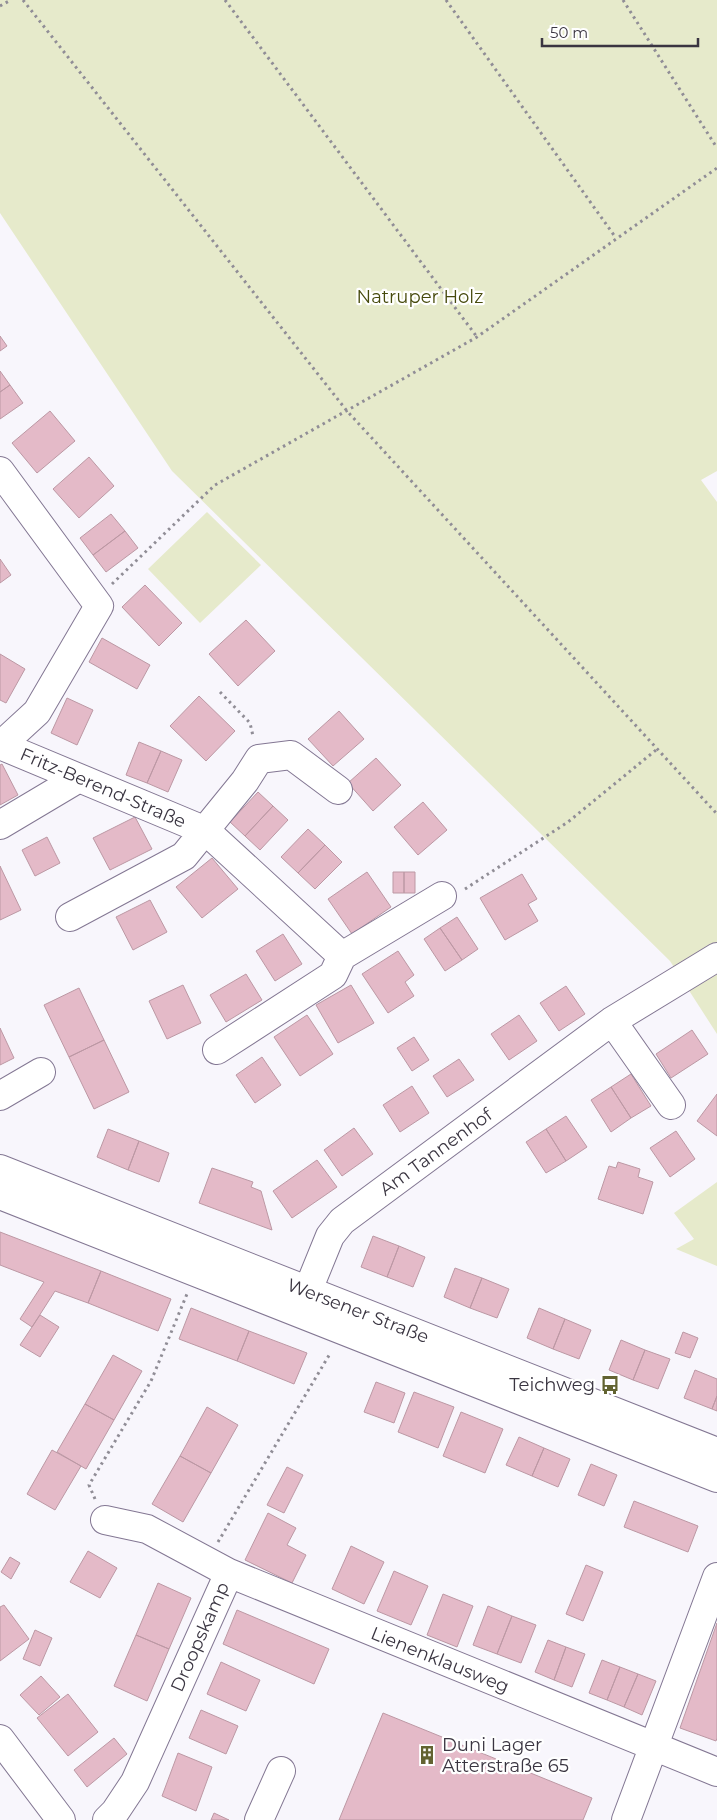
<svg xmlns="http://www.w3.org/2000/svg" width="717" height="1820" font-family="Montserrat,sans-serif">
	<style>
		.green { fill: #e6eacb }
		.building { fill: #e4bac8; stroke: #bc98a4 }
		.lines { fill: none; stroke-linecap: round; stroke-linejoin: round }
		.minor-casing { stroke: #837793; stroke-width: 30 }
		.major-casing { stroke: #837793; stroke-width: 30 }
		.path { stroke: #908d96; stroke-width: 3; stroke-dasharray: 2.5 4; stroke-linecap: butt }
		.minor { stroke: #fff; stroke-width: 28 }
		.major { stroke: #fff; stroke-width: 28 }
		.labels { text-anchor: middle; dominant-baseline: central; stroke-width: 4.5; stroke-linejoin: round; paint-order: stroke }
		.park-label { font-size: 18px; fill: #464a0c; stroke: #fff }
		.street-label { font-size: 18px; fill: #3a3541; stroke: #fff }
		.poi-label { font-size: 18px; fill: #3a3541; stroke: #fff; text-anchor: end }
	</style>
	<rect width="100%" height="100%" fill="#f8f6fc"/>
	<path class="green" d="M0,0H717V471L701,480L717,502V1034L670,961L172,471L0,213Z
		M207,512L261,565L200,623L148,569Z
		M717,1182V1266L676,1249L694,1239L674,1213Z"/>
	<path class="building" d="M0,336L7,346L0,351Z
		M0,371L10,385L0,392Z
		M10,385L23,403L0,419V392Z
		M50,411L75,441L37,473L12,443Z
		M89,457L114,486L79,518L53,489Z
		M111,514L125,531L93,555L80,538Z
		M125,531L138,548L106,572L93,555Z
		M0,559L11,575L0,583Z
		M145,585L182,623L159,646L122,607Z
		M246,620L275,651L238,686L209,654Z
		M102,638L150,665L137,689L89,662Z
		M0,654L25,669L6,703L0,700Z
		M199,696L235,731L206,761L170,726Z
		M67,698L93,710L77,745L51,733Z
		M339,711L364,739L333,766L308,739Z
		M139,742L161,751L147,783L126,775Z
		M161,751L182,760L168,792L147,783Z
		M376,758L401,785L373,811L348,783Z
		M2,764L18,795L0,805V765Z
		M258,792L273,806L245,836L230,822Z
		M423,802L447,830L418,855L394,827Z
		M273,806L288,820L260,850L245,836Z
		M135,817L152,849L110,870L93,838Z
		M308,829L325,845L298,873L281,857Z
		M47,837L60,863L35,876L22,850Z
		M325,845L342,862L315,889L298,873Z
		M212,858L238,889L202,918L176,887Z
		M0,866L21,910L0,920Z
		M367,872L391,907L352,934L328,899Z
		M393,872H404V893H393Z
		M404,872H415V893H404Z
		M522,874L537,899L528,904L538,921L505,940L480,898Z
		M150,900L167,932L133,950L116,917Z
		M457,917L478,949L462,960L440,928Z
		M440,928L462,960L445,971L424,939Z
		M283,934L302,964L275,981L256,951Z
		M398,951L414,975L405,982L414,996L388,1013L362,974Z
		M246,974L262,1000L226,1022L210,995Z
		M183,985L201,1023L167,1039L149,1001Z
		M351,985L374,1023L338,1043L316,1005Z
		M566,986L585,1014L559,1031L540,1003Z
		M79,988L104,1040L69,1057L44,1005Z
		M307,1015L333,1054L300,1076L274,1037Z
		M519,1015L537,1041L509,1060L491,1034Z
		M0,1028L14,1058L0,1065Z
		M692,1030L708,1054L671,1078L656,1054Z
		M414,1037L429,1060L412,1071L397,1048Z
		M104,1040L129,1092L94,1109L69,1057Z
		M262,1057L281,1085L255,1103L236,1075Z
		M459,1059L474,1080L447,1097L433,1076Z
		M631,1074L651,1106L631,1118L611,1087Z
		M412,1086L429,1113L400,1132L383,1105Z
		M611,1087L631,1118L611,1132L591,1100Z
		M717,1094V1136L697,1121Z
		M566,1116L587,1147L566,1161L546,1129Z
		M354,1128L373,1154L342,1176L324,1150Z
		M108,1129L139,1141L128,1170L97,1157Z
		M546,1129L566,1161L546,1173L526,1142Z
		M676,1131L695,1159L670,1177L650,1148Z
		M139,1141L169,1153L159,1182L128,1170Z
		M317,1160L337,1187L292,1218L273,1191Z
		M618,1162L640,1169L638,1177L653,1182L643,1214L598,1199L609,1166L616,1168Z
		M212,1168L253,1182L251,1187L261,1191L272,1230L199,1203Z
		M0,1232L101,1271L88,1303L55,1291L32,1327L20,1319L44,1282L0,1265Z
		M373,1236L399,1246L387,1277L361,1267Z
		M399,1246L425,1257L413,1287L387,1277Z
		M455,1268L482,1278L470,1308L444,1297Z
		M101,1271L171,1299L158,1331L88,1303Z
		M482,1278L509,1289L497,1318L470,1308Z
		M191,1308L249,1331L237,1361L179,1339Z
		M539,1308L565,1319L553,1349L527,1338Z
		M40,1315L59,1327L40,1357L20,1345Z
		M565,1319L591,1330L579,1359L553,1349Z
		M249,1331L307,1353L294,1384L237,1361Z
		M683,1332L698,1338L690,1358L675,1353Z
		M621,1340L645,1350L633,1380L609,1370Z
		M645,1350L670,1359L658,1389L633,1380Z
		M113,1355L142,1371L114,1420L85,1404Z
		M695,1370L717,1379V1396L712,1409L684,1398Z
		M376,1382L405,1393L394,1423L364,1412Z
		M414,1392L454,1407L438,1448L398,1432Z
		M717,1396V1411L712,1409Z
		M85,1404L114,1420L86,1469L57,1452Z
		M207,1407L238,1425L211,1473L180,1456Z
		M461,1412L503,1429L485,1473L443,1456Z
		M519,1437L544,1448L532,1476L506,1465Z
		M544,1448L570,1459L558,1487L532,1476Z
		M52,1450L81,1466L55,1510L27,1494Z
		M180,1456L211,1473L183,1522L152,1504Z
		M591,1464L617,1475L604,1506L578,1495Z
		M287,1467L303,1475L284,1513L267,1505Z
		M634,1501L698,1526L688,1552L624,1527Z
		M268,1513L296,1528L287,1545L306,1555L292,1583L245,1560Z
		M351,1546L384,1562L364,1604L332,1589Z
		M88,1551L117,1568L100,1598L70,1582Z
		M10,1557L20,1563L11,1579L1,1572Z
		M586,1565L603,1572L583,1621L566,1614Z
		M394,1571L428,1586L411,1625L377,1611Z
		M158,1583L191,1598L169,1649L136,1635Z
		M443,1594L473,1606L457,1647L427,1635Z
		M4,1605L29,1639L0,1661V1607Z
		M488,1606L512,1616L497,1654L473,1645Z
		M237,1610L329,1649L314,1684L223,1644Z
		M512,1616L536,1625L521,1663L497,1654Z
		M717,1623V1738L716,1741L680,1728Z
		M35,1630L52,1638L40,1666L23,1659Z
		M136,1635L169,1649L147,1701L114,1686Z
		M548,1640L566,1647L554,1680L535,1672Z
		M566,1647L585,1654L572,1687L554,1680Z
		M602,1660L620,1667L607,1700L589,1693Z
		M221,1662L260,1680L246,1711L207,1694Z
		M620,1667L638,1674L624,1707L607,1700Z
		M638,1674L656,1681L642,1715L624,1707Z
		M41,1676L60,1697L39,1715L20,1695Z
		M68,1694L98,1732L68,1756L37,1718Z
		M201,1710L238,1726L226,1754L189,1738Z
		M383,1713L592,1798L583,1820H339Z
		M114,1738L127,1754L87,1787L74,1770Z
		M178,1753L212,1767L196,1811L162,1796Z
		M214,1813L229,1820H211Z"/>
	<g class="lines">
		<g class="minor-casing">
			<path id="minor" d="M0,471L99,606L37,712L0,746
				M0,745L206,831L342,956
				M0,825L79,778
				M70,917L184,856L245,781L259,759L291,755L338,790
				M612,1021L671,1105
				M217,1050L333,975L342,956L442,896
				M0,1096L41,1072
				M299,1312L330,1236L342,1221L612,1021L717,957
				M105,1520L147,1529L229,1573L135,1782L115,1812L107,1820
				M229,1573L717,1772
				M0,1739L61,1820
				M259,1820L281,1771
				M626,1820L717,1577"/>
		</g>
		<g class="major-casing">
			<path id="major" d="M0,1169L717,1452
				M0,1195L717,1478"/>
		</g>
		<path class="path" d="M23,0L347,411L717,814
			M225,0L477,337
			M446,0L616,238
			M623,0L717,148
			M0,6L11,0
			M112,584L215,485L477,337L717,168
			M220,692L250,723L253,736
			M465,889L568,822L656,750
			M95,1499L89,1485L151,1381L187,1294
			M218,1542L331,1352"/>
		<use href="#minor" class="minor"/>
		<use href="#major" class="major"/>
	</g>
	<defs>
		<g id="bus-bare" transform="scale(1.5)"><path d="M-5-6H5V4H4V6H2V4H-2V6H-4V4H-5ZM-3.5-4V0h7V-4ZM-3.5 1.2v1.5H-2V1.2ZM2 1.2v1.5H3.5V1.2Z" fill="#626331" stroke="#fff" stroke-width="2.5" paint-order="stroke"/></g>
		<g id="building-bare" transform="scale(1.5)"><path d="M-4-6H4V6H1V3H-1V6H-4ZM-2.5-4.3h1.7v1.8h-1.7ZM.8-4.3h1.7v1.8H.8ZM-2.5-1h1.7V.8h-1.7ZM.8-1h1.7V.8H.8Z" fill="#626331" stroke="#fff" stroke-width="2.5" paint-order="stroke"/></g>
	</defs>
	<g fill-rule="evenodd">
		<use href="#bus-bare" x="610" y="1385"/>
		<use href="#building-bare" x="427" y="1755"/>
	</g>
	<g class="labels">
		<g class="park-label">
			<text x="420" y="297">Natruper Holz</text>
		</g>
		<g class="street-label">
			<text transform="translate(103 788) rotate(23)">Fritz-Berend-Straße</text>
			<text transform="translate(436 1152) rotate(-36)">Am Tannenhof</text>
			<text transform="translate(358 1311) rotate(21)">Wersener Straße</text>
			<text transform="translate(200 1637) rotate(-66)">Droopskamp</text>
			<text transform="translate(440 1660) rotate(22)">Lienenklausweg</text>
		</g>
		<g class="poi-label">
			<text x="595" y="1385">Teichweg</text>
			<text x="442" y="1745" text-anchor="start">Duni Lager<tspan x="442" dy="21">Atterstraße 65</tspan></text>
		</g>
	</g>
	<path d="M542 38v8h156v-8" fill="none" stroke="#3a3541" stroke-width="2.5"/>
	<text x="550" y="38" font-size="15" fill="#3a3541" stroke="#ffffff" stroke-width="4" paint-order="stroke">50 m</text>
</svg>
